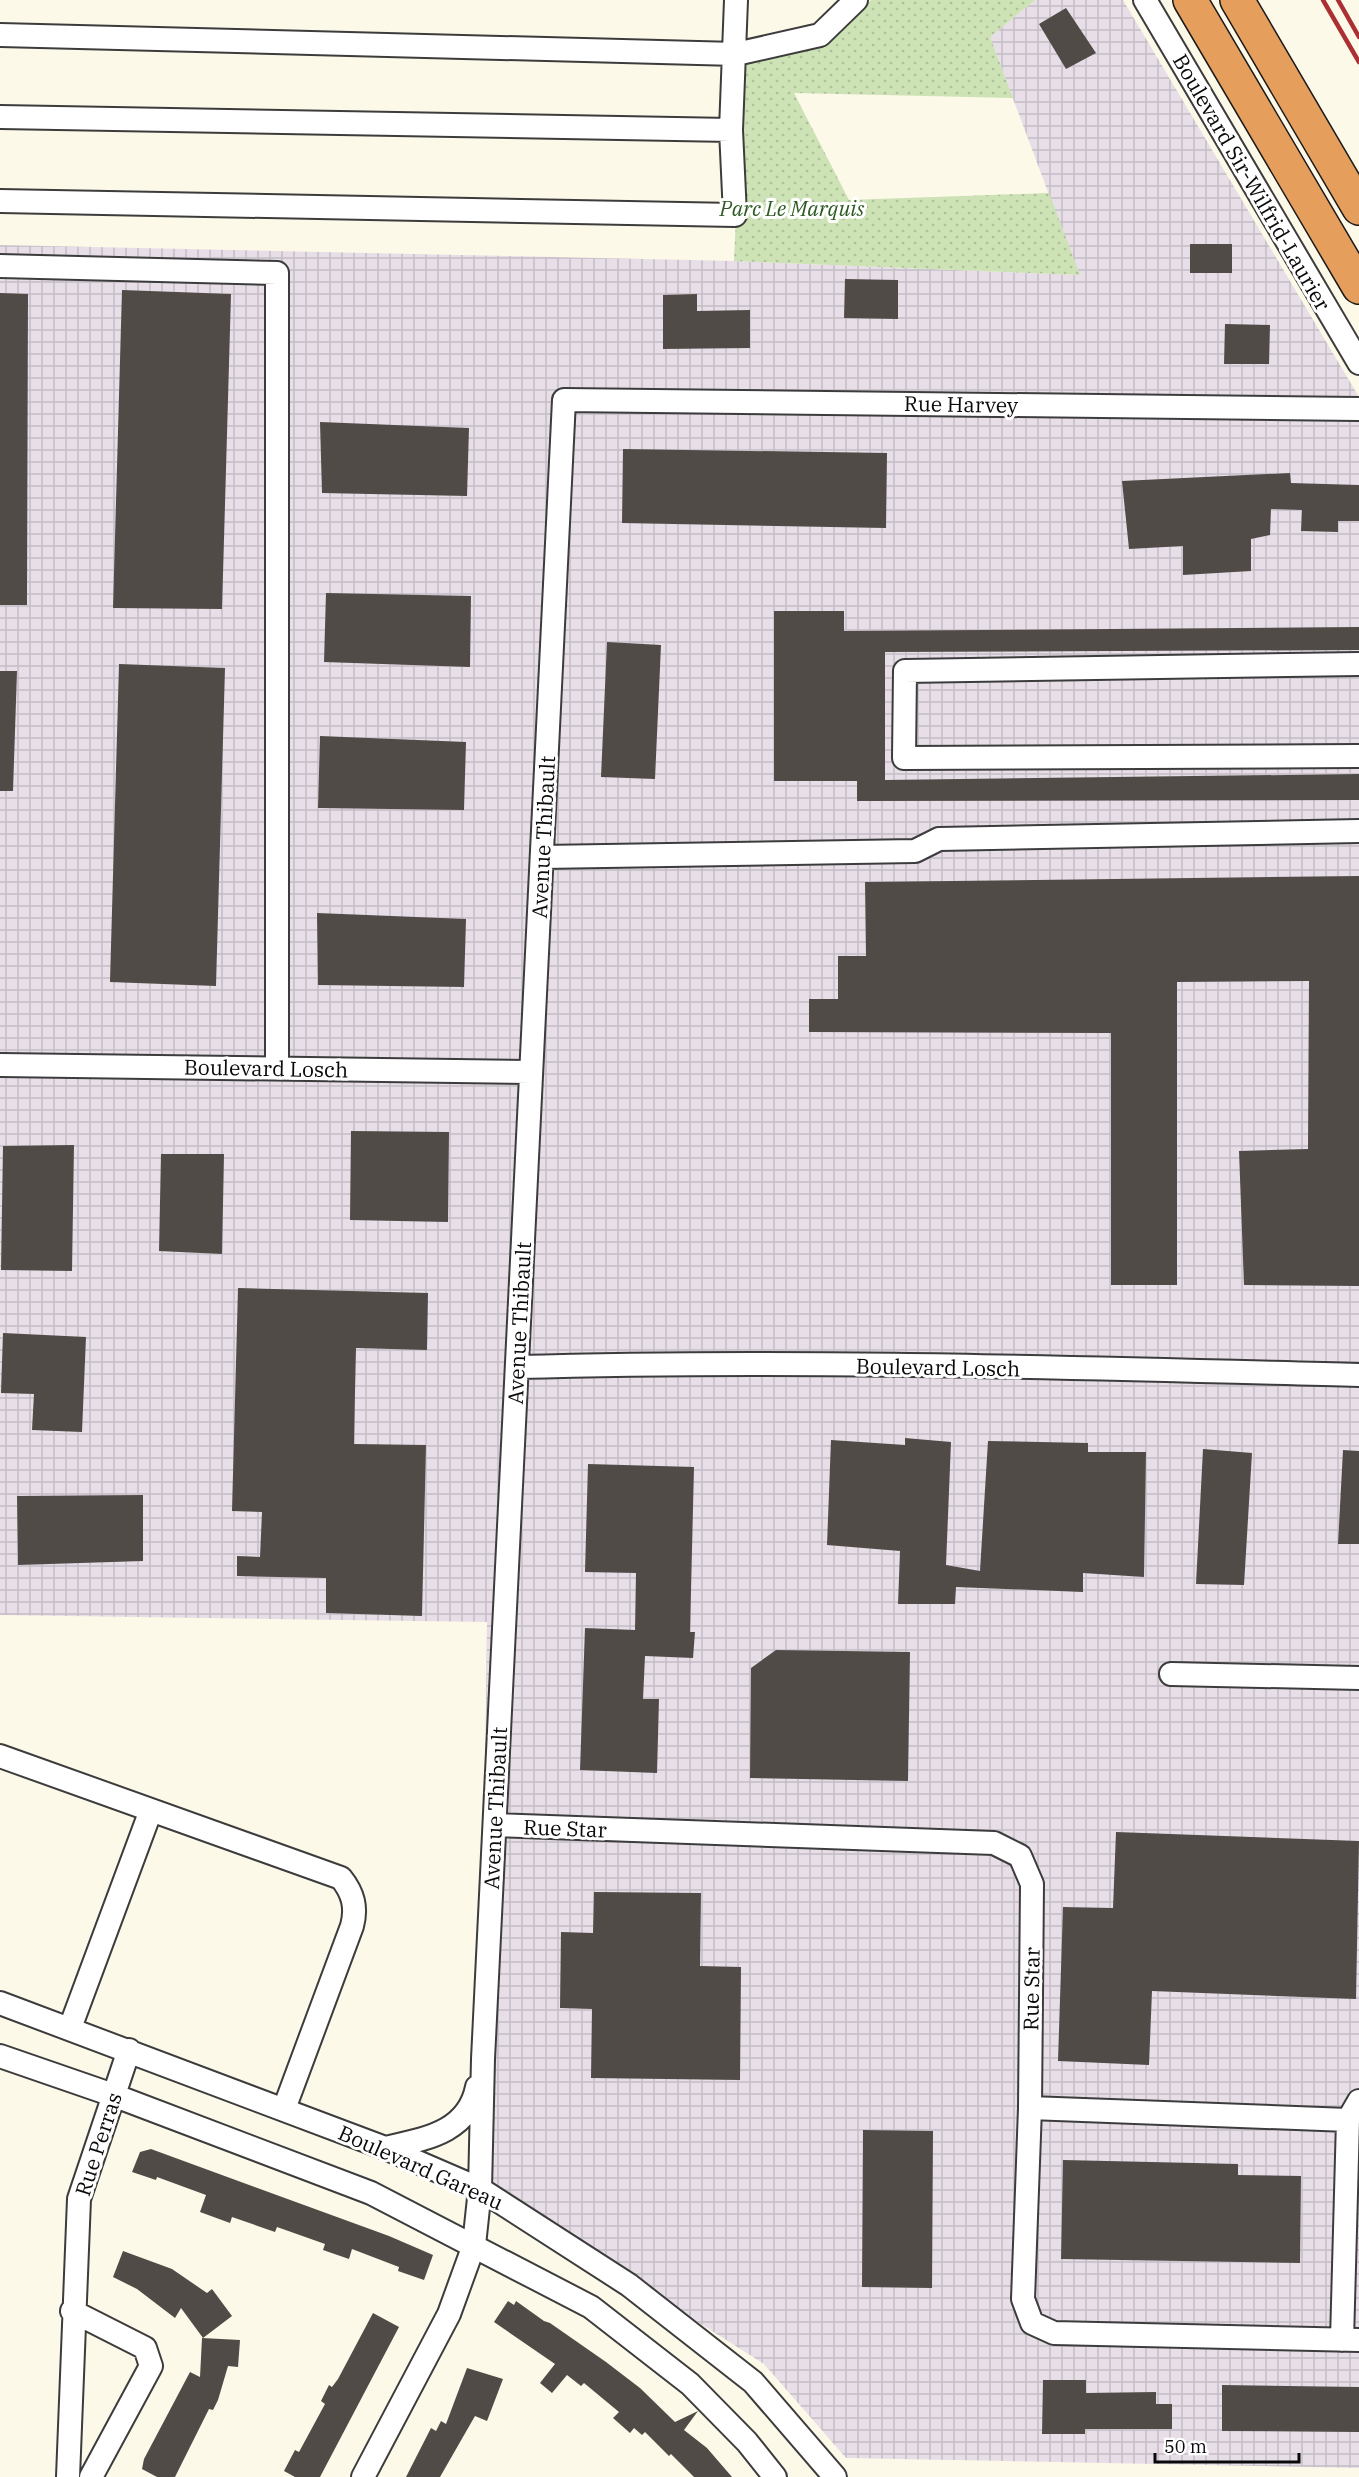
<svg xmlns="http://www.w3.org/2000/svg" width="1359" height="2477" font-family="'IBM Plex Serif',serif">
	<style>
		.industrial { fill: url(#industrial-grid) }
		.park { fill: url(#park-dots) }
		.building { fill: #514b47 }
		.lines { fill: none; stroke-linecap: round; stroke-linejoin: round }
		.minor-casing { stroke: #3c3c3c; stroke-width: 26 }
		.highway-casing { stroke: #1a1a1a; stroke-width: 36 }
		.minor { stroke: #fff; stroke-width: 22 }
		.highway { stroke: #e69e5d; stroke-width: 33 }
		.rail { stroke: #ab3034; stroke-width: 4.5 }
		.labels { text-anchor: middle; dominant-baseline: central; stroke-width: 6; stroke-linejoin: round; paint-order: stroke }
		.street-label { font-size: 21px; fill: #090909; stroke: #fff }
		.park-label { font-size: 21px; font-style: italic; fill: #2c5921; stroke: #fff }
	</style>
	<defs>
		<pattern id="industrial-grid" width="8" height="8" patternUnits="userSpaceOnUse" patternTransform="scale(1.5)"><rect width="8" height="8" fill="#e7dee8"/><path d="M0 4h8M4 0v8" fill="none" stroke="#c5bdc6"/></pattern>
		<pattern id="park-dots" width="8" height="8" patternUnits="userSpaceOnUse" patternTransform="scale(1.5)"><rect width="8" height="8" fill="#cde3b6"/><path d="M2 2h.1M6 6h.1" fill="none" stroke="#afc19b" stroke-width="1.8" stroke-linecap="round"/></pattern>
	</defs>
	<rect width="100%" height="100%" fill="#fdf9e8"/>
	<path class="industrial" d="M1035,0H1123L1359,397V2468L846,2458L764,2364L480,2184L487,1622L0,1615V245L734,261L1079,275L990,37Z"/>
	<path class="park" d="M871,0H1035L990,37L1013,98L794,93L849,200L1049,193L1080,275L734,261L743,60L828,42Z"/>
	<path class="building" d="M1066,8L1096,53L1066,69L1039,24Z
		M1190,244H1232V273H1190Z
		M845,279L898,280V319L844,318Z
		M122,290L231,294L222,609L113,608Z
		M0,293L28,294L27,605H0Z
		M697,294V311L750,310V348L663,349V295Z
		M1225,324L1270,325L1269,364H1224Z
		M320,422L469,428L467,496L322,493Z
		M623,449L887,453L886,528L622,523Z
		M1290,473L1291,483L1359,485V521H1338V532L1301,531L1302,510L1271,509L1270,535L1251,539V571L1183,575V546L1129,549L1122,481Z
		M326,593L471,596L470,667L324,662Z
		M774,611H844V631L1359,627V650L885,652V780L1359,774V800L857,801V781H774Z
		M607,642L661,645L655,779L601,777Z
		M119,664L225,668L216,986L110,982Z
		M0,671H17L13,791H0Z
		M320,736L466,742L464,810L318,808Z
		M1359,876V1286L1244,1285L1239,1151L1308,1149L1309,981L1177,982V1285H1111V1033L809,1032V999H838V956H866L865,882Z
		M317,913L466,919L464,987L318,985Z
		M351,1131L449,1132L448,1222L350,1220Z
		M74,1145L72,1271L1,1270L3,1146Z
		M161,1154H224L222,1254L159,1251Z
		M238,1288L428,1293L427,1350L356,1348L355,1392L354,1444L426,1445L422,1616L326,1613V1578L237,1576V1556L260,1557L262,1512L232,1511Z
		M3,1333L86,1337L82,1432L32,1430L34,1394L1,1393Z
		M905,1438L951,1442L946,1565L980,1571L988,1441L1088,1443V1452H1146L1144,1577L1083,1573V1592L956,1587L955,1604H898L900,1551L827,1545L831,1440L905,1445Z
		M1203,1449L1252,1453L1244,1585L1196,1584Z
		M1343,1450L1359,1451V1544H1338Z
		M588,1464L694,1467L690,1632H695L693,1658L645,1656L643,1699H659L657,1773L580,1770L585,1628L635,1630L636,1573L585,1572Z
		M143,1495V1561L18,1565L17,1496Z
		M776,1650L910,1652L908,1781L750,1778L751,1668Z
		M1116,1832L1359,1841L1356,1999L1152,1991L1149,2065L1058,2061L1063,1907L1113,1908Z
		M594,1892L701,1893L700,1966L741,1967L740,2080L591,2078L592,2009L560,2008L561,1932L593,1933Z
		M863,2130L933,2131L932,2288L862,2287Z
		M151,2149L389,2236L433,2255L424,2280L398,2271L399,2267L352,2249L349,2259L323,2250L325,2244L277,2227L275,2232L232,2217L230,2223L200,2212L206,2195L157,2177L156,2180L132,2172L140,2152Z
		M1063,2160L1238,2164V2175L1301,2176L1300,2263L1061,2259Z
		M123,2251L172,2269L207,2293L212,2289L232,2316L203,2338L181,2308L175,2318L137,2289L113,2277Z
		M508,2301L514,2305L516,2301L544,2321L550,2323L606,2362L640,2388L675,2422L698,2411L684,2430L707,2448L732,2477H694L671,2454L669,2456L645,2432L642,2435L634,2428L630,2433L613,2418L619,2412L584,2383L581,2386L567,2375L552,2393L540,2383L555,2364L494,2322Z
		M373,2313L399,2327L320,2477H295L284,2471L295,2450L299,2452L325,2404L321,2401L329,2385L332,2387L338,2379Z
		M202,2338L240,2340L238,2367L228,2366L218,2400L213,2410L209,2409L175,2477H157L142,2469L144,2459L190,2372L200,2377Z
		M467,2368L503,2379L487,2421L475,2416L440,2477H406L431,2428L436,2431L441,2421L446,2424Z
		M1043,2380H1086V2393L1156,2392V2404H1172V2429H1085V2434H1042Z
		M1222,2385L1359,2387V2432L1222,2431Z"/>
	<g class="lines">
		<g class="minor-casing">
			<path id="minor" d="M1145,0L1359,363
				M0,35L736,54L820,35L856,0
				M0,117L731,130
				M0,201L735,215L731,130L736,0
				M0,266L277,273V1068
				M1359,664L905,671L904,758L1359,756
				M542,857L915,851L939,839L1359,831
				M0,1065L531,1072
				M517,1367C797,1359 1079,1368 1359,1375
				M1171,1674L1359,1678
				M0,1756L341,1878C353,1893 357,1907 352,1926L284,2109
				M495,1825L994,1843L1020,1856L1032,1884L1030,2108L1023,2299L1032,2323L1054,2333L1359,2340
				M0,2003L385,2148L480,2189L629,2285L753,2382L835,2477
				M70,2028L151,1810
				M0,2056L113,2095L371,2193L591,2307L690,2384L747,2442L775,2477
				M1030,2108L1348,2120
				M385,2148C424,2139 468,2133 477,2087
				M72,2311L145,2348L151,2366L91,2477
				M1342,2340L1348,2120L1359,2101
				M68,2477L79,2199L129,2050
				M363,2477L449,2314L474,2245L480,2189L483,2059L564,400L1359,409"/>
		</g>
		<g class="highway-casing">
			<path id="highway" d="M1190,0L1359,287
				M1237,0L1359,208"/>
		</g>
		<use href="#minor" class="minor"/>
		<use href="#highway" class="highway"/>
		<path class="rail" d="M1323,0L1359,62
			M1338,0L1359,37"/>
	</g>
	<g class="labels">
		<g class="street-label">
			<text transform="translate(1252 182) rotate(60)">Boulevard Sir-Wilfrid-Laurier</text>
			<text transform="translate(961 404) rotate(1)">Rue Harvey</text>
			<text transform="translate(543 837) rotate(-87)">Avenue Thibault</text>
			<text transform="translate(266 1068) rotate(1)">Boulevard Losch</text>
			<text transform="translate(519 1323) rotate(-87)">Avenue Thibault</text>
			<text transform="translate(938 1367) rotate(1)">Boulevard Losch</text>
			<text transform="translate(495 1808) rotate(-87)">Avenue Thibault</text>
			<text transform="translate(565 1828) rotate(2)">Rue Star</text>
			<text transform="translate(1031 1989) rotate(-89)">Rue Star</text>
			<text transform="translate(98 2144) rotate(-72)">Rue Perras</text>
			<text transform="translate(421 2167) rotate(24)">Boulevard Gareau</text>
		</g>
		<g class="park-label">
			<text x="792" y="208">Parc Le Marquis</text>
		</g>
	</g>
	<path d="M1155 2453v9h144v-9" fill="none" stroke="#090909" stroke-width="3"/>
	<text x="1164" y="2453" font-size="18" fill="#090909" stroke="#ffffff" stroke-width="4.5" paint-order="stroke">50 m</text>
</svg>
